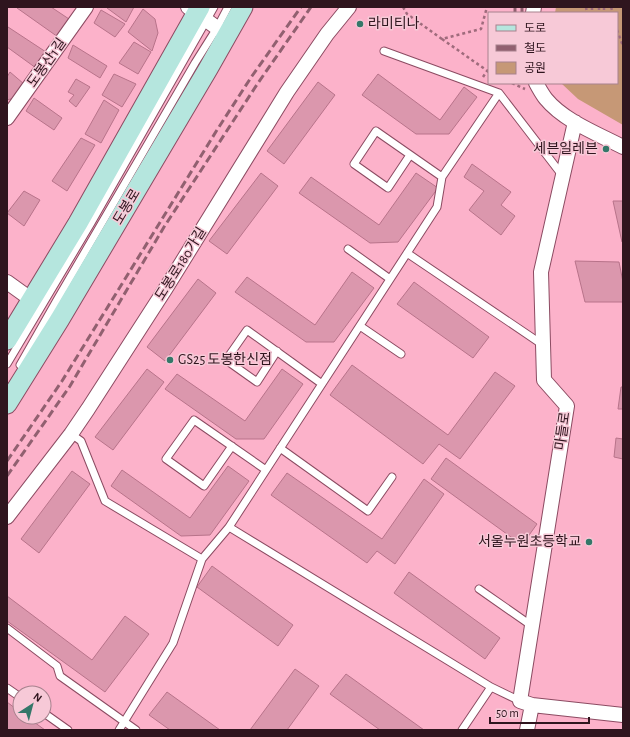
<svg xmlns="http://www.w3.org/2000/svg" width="630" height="737" font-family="'Alegreya Sans','Noto Sans KR',sans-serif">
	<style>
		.green { fill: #c69876 }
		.building { fill: #db97ad; stroke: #b8738a }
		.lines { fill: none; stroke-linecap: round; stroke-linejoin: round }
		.service-casing { stroke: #8c4b62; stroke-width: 9 }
		.minor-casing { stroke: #8c4b62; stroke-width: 16 }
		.secondary-casing { stroke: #8c4b62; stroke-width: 21 }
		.path { stroke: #9f6b7c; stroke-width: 2.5; stroke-dasharray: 3 3; stroke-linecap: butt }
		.service { stroke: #fff; stroke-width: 7 }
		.minor { stroke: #fff; stroke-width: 14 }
		.secondary { stroke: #b5e6de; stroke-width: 19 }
		.rail { stroke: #916070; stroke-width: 3; stroke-dasharray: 8 4; stroke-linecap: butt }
		.poi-dot { fill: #347769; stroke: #f7c9d7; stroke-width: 1.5 }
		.labels { text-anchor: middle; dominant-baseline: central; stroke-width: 3; stroke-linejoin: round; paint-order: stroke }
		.poi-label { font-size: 14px; fill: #2f151e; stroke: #f7c9d7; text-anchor: start }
		.street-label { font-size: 14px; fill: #2f151e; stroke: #f7c9d7 }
	</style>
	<rect width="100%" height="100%" fill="#fcb2ca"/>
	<path class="green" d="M556,7H623V125L578,99L561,83H617V13H555Z"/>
	<path class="building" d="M18,7H51L69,19L58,37L17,8Z
		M108,7H134L126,22L107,8Z
		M143,9L155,19L158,33L152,51L128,32Z
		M101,10L125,24L115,37L94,23Z
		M8,27L46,52L36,68L7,47V29Z
		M134,42L151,52L138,74L119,63Z
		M73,45L107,66L100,78L68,58Z
		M10,72L24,84L14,98L7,100V77Z
		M114,74L136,84L122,107L102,95Z
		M378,74L440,120L464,87L477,97L449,134H416L362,95Z
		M76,79L90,87L76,107L69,101L74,95L68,92Z
		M318,82L335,95L284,164L267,151Z
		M34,98L62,118L54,130L26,111Z
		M104,100L119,110L101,143L85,134Z
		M81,138L95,145L67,191L52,181Z
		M472,164L511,192L501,205L515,216L501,235L469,210L484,191L464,177Z
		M261,173L278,186L227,254L209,241Z
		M416,173L438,188L398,242L370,243L299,193L311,177L379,225Z
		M24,191L40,200L24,226L7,213Z
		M613,201H623V242H622Z
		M575,261L619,262L623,282V302H585Z
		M352,272L374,288L334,342H306L235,292L247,277L315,325Z
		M198,279L216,293L165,361L147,347Z
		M414,282L489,337L473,358L397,304Z
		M352,365L448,435L495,372L515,386L460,459L439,444L423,464L330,395Z
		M147,369L164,382L113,450L95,437Z
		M282,369L303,384L264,439H236L165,389L177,374L245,421Z
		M621,387H623V409H618Z
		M616,438L623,439V459L614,457Z
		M446,458L537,524L522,545L431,479Z
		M228,466L249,481L210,535L181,536L111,486L122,470L190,518Z
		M72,471L90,484L39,553L21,539Z
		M287,473L382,539L424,479L444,494L395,564L377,551L367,563L271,495Z
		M212,566L293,625L278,646L197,587Z
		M409,572L500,638L485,659L394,593Z
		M7,596L92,660L125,616L149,634L105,692L7,621Z
		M295,669L319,686L287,730H250Z
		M346,674L424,730H380L330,694Z
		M167,692L220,730H170L149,715Z
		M7,702L20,712V717H27L45,730H7Z"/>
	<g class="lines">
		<g class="service-casing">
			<path id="service" d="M384,51L499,93L562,175
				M410,155L388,188L354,164L376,131L442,177
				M348,249L390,279
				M407,253L543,345
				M360,326L401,354
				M277,351L257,382L226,360L247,330L322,384
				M7,364L91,223L214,7
				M20,365L57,300L195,63L217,28L228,7
				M71,434L81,441L105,501L202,559L229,527L491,687L520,701
				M232,446L204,486L166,459L194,420L266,470
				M280,448L368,511L392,477
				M229,527L437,207L442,177L499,93
				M479,589L532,626
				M7,628L57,666L60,676L136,730
				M7,688L20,697
				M44,713L68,730
				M119,730L173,643L202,559
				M462,730L491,687"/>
		</g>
		<g class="minor-casing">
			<path id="minor" d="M188,7L227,35
				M533,13L534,7
				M536,83C539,88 542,94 546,99C564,121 598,134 623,147
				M7,118L86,7
				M575,122L541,272L544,380L567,406L520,701L532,705L623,715
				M7,282L32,300
				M7,517L71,434L88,409L166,288L287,92L327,34L349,7
				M527,730L532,705"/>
		</g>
		<g class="secondary-casing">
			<path id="secondary" d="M7,340L78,223L200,7
				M7,404L60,319L208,69L243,7"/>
		</g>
		<path class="path" d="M403,7L407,14L442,39L481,29L487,7
			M586,7L587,13
			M592,7V13
			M599,7V13
			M604,7V13
			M611,7L613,13
			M617,30L623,46
			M442,39L489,72
			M483,77L487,71L489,70
			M512,83L525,89"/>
		<use href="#service" class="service"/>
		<use href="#minor" class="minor"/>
		<use href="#secondary" class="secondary"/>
		<path class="rail" d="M515,13V7
			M522,13V7
			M7,461L62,381L217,130L252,76L301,7
			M7,476L70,386L164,227L258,83L311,7"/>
	</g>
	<g class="poi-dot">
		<circle cx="360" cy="24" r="4"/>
		<circle cx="606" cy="149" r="4"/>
		<circle cx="170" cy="360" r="4"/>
		<circle cx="589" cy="542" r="4"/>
	</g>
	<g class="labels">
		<g class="poi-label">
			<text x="368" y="24">라미티나</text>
			<text x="598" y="149" text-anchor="end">세븐일레븐</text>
			<text x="178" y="360">GS25 도봉한신점</text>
			<text x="581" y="542" text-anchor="end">서울누원초등학교</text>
		</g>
		<g class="street-label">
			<text transform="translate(47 63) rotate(-55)">도봉산1길</text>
			<text transform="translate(127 207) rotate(-59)">도봉로</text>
			<text transform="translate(181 264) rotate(-58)">도봉로180가길</text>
			<text transform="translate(563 431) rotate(-82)">마들로</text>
		</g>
	</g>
	<rect width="630" height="737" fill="none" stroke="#2f151e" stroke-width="16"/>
	<rect x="488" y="12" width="130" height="72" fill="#f7c9d7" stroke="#a7818d"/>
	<rect x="496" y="25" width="20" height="6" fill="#b5e6de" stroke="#a7818d"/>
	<text x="524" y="32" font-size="12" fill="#2f151e">도로</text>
	<rect x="496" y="45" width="20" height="6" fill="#916070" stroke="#a7818d"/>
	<text x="524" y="52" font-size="12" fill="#2f151e">철도</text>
	<rect x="496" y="62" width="20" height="12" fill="#c69876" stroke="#a7818d"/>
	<text x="524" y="72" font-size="12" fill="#2f151e">공원</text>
	<g transform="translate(32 705) rotate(36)"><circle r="19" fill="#f7c9d7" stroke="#a7818d"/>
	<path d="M0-3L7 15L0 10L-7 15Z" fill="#347769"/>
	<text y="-6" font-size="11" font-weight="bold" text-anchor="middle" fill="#2f151e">N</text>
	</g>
	<path d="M490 717v6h99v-6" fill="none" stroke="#2f151e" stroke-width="2"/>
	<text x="496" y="717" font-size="12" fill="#2f151e" stroke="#f7c9d7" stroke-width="3" paint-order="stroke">50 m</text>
</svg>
